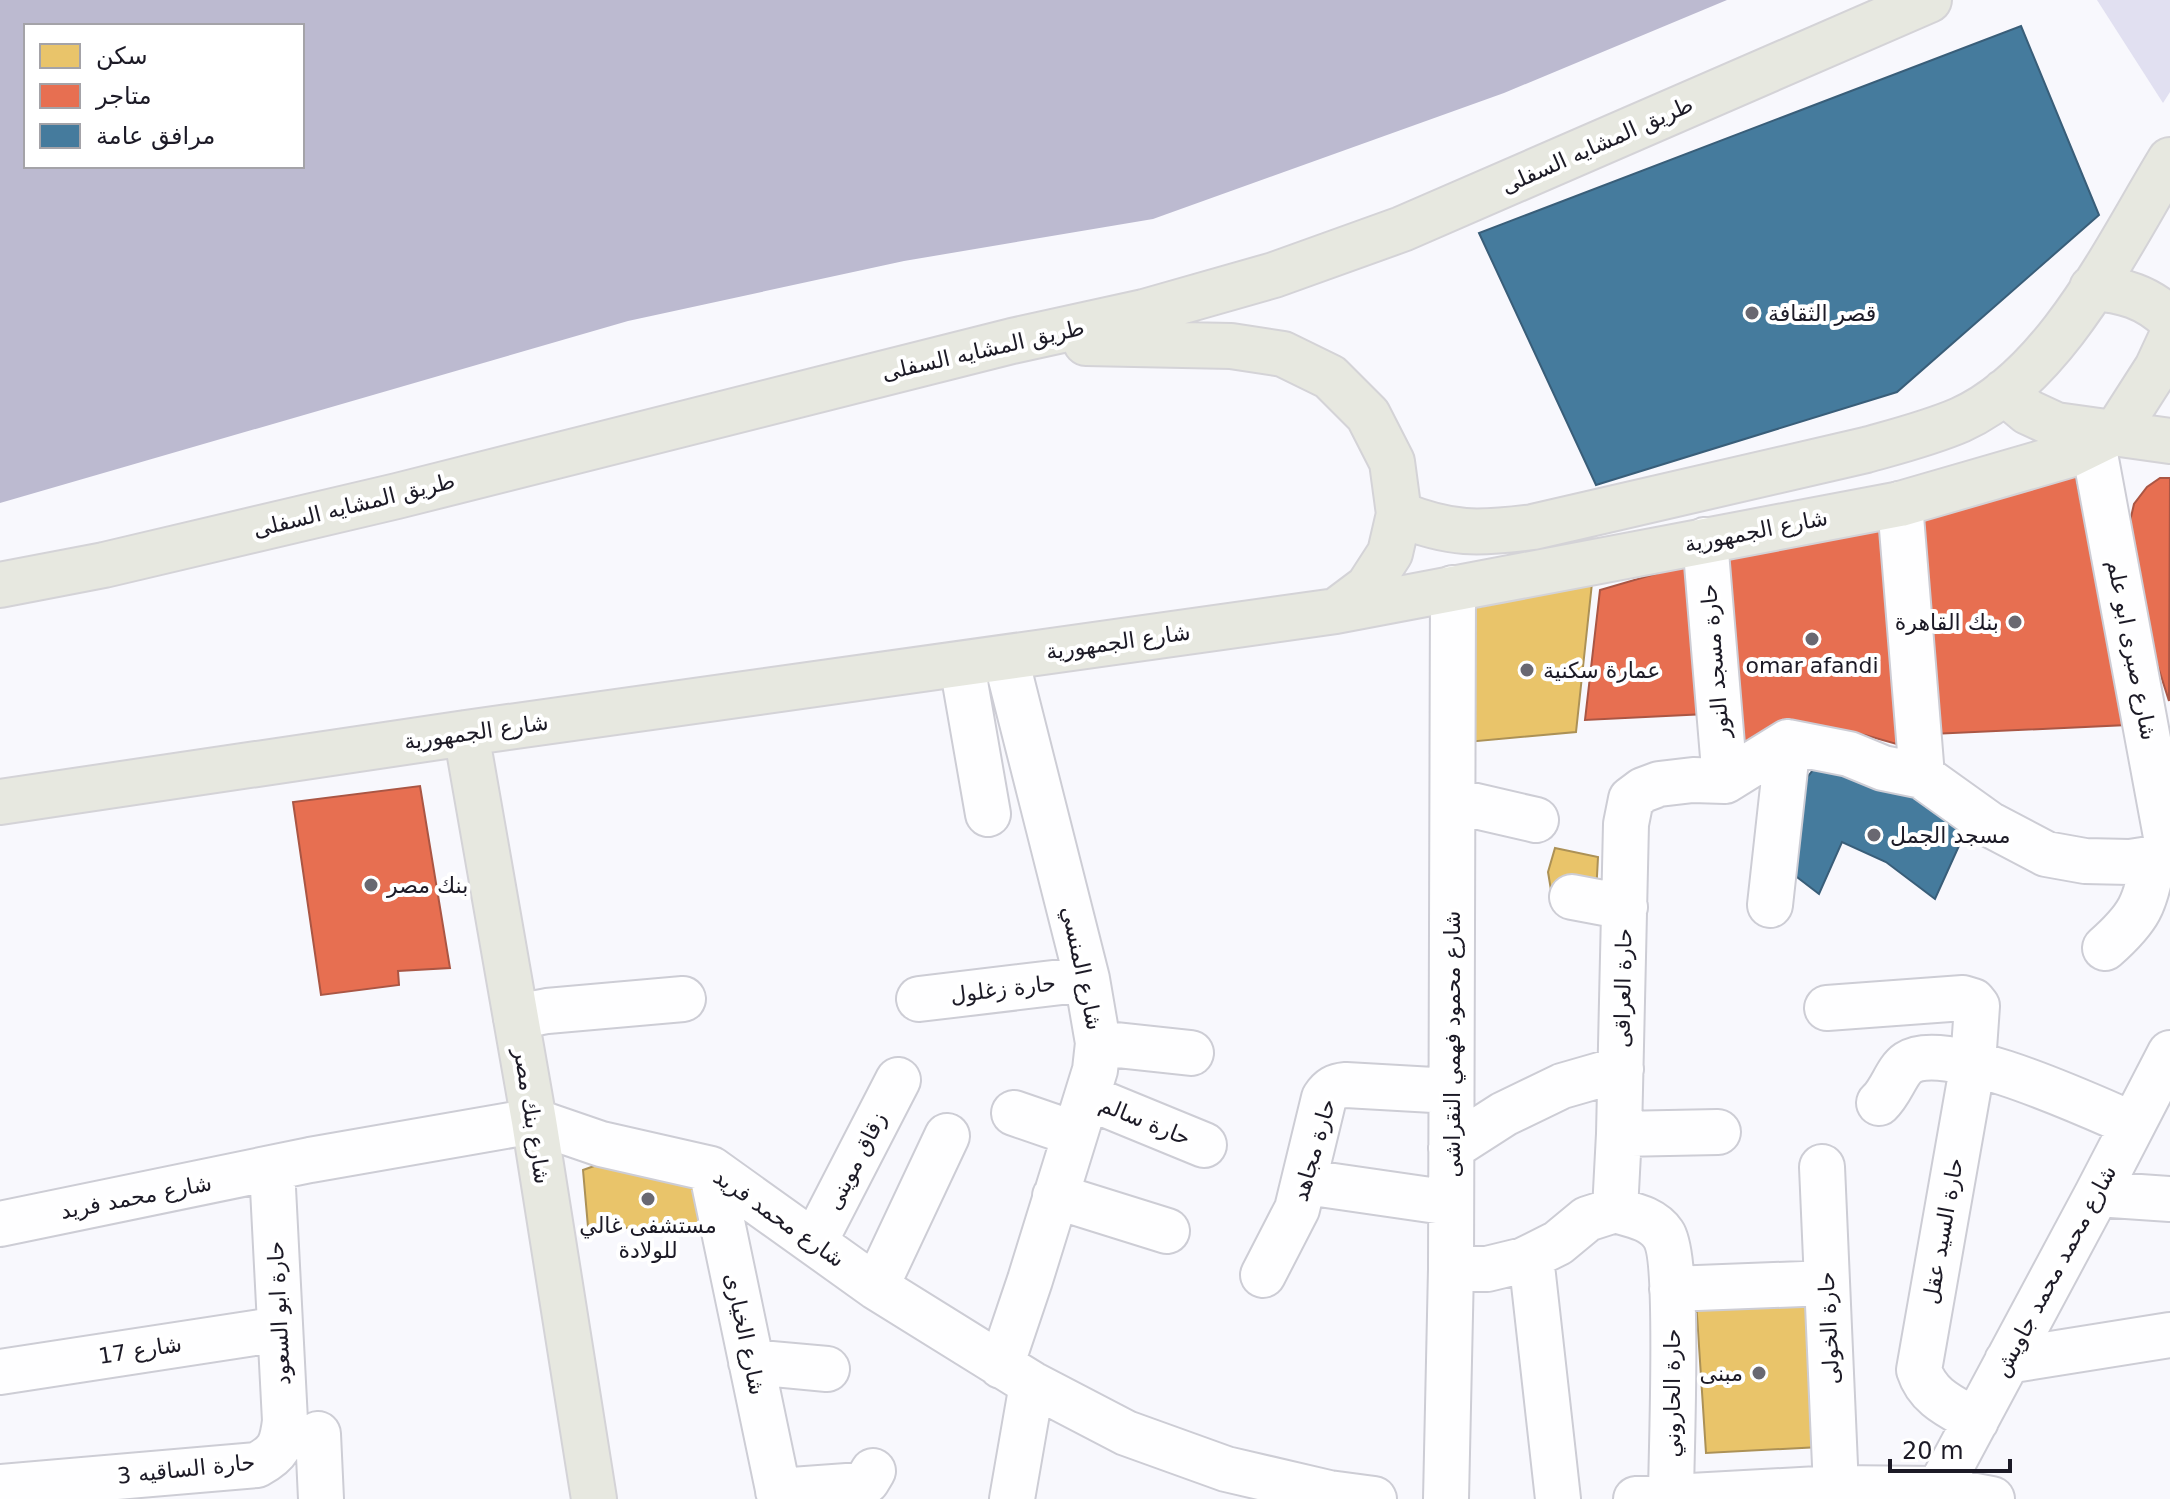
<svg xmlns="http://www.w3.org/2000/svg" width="2170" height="1499" font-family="'DejaVu Sans',Cairo,sans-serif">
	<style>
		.green { fill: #e1e0f1 }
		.water { fill: #bcbad0; fill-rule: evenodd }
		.homes { fill: #e9c46a; stroke: #ac9156; stroke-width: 2 }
		.shops { fill: #e76f51; stroke: #aa5644; stroke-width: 2 }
		.public { fill: #457b9d; stroke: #395e79; stroke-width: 2 }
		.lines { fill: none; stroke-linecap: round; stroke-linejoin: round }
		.minor-casing { stroke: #cdcdd5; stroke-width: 48 }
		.major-casing { stroke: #d4d3d7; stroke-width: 48 }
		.minor { stroke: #fefeff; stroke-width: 44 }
		.major { stroke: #e7e8e0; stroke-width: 44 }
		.poi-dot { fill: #696871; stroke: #fff; stroke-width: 3 }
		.labels { text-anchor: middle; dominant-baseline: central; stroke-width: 8; stroke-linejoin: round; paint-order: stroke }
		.street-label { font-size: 22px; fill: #1c1a26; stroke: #fff }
		.poi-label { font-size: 22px; fill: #1c1a26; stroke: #fff; text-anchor: start }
	</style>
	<rect width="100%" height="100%" fill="#f8f8fd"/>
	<path class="green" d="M2097,0H2170V92L2163,103Z"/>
	<path class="water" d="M0,0H1727L1504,93L1153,219L904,261L628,321L0,503ZM26,26H302V166H26Z"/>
	<path class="homes" d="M1592,583L1576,732L1467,742L1474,608Z
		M1555,848L1598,857L1596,895L1551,890L1548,872Z
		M625,1155L706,1172L716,1230L588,1227L583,1170Z
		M1815,1296L1820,1447L1706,1453L1696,1300Z"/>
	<path class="shops" d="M2075,473L2127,725L1932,734L1916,518Z
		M2160,478H2170L2169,701L2129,576L2128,530L2134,504L2147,487Z
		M1881,525L1907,747L1865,735L1783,727L1730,778L1717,550Z
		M1696,562L1706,714L1585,720L1600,590Z
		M420,786L450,968L398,971L399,985L321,995L293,802Z"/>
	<path class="public" d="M2021,26L2099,215L1897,392L1596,485L1479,233Z
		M1821,760L1904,785L1967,828L1935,899L1886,862L1842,842L1819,894L1789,871L1781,810Z"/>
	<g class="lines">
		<g class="minor-casing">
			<path id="minor" d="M2093,443L2170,858
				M1900,504L1922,776
				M1705,540L1725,781
				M962,665L988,814
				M1454,801L1536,820
				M1572,897L1625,907
				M1770,905L1788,742
				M2105,948C2139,918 2146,904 2153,859
				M919,999L1087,979
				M1827,1008L1963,998L1973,1001L1977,1006L1973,1063L1919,1370C1928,1398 1952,1407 1976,1421
				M516,1017L547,1011L683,999
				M1098,1043L1191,1053
				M1087,1097L1204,1145
				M1879,1103C1892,1091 1896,1071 1908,1063C1945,1038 2092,1107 2132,1124
				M1014,1113L1075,1134
				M1619,1134L1718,1132
				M1451,1148L1504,1114L1562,1086L1621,1069
				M1822,1167L1836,1488
				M711,1169L780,1499
				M1306,1182L1451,1203
				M2097,1194L2170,1199
				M1055,1196L1167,1231
				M1615,1210L1619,1134L1626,824L1631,799L1643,790L1659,784L1693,780L1725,781L1788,742L1849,754L1883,768L1922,776L1989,824L2046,854L2085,861L2130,862L2169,856
				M1615,1210C1632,1215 1652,1218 1663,1234C1680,1258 1671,1455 1671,1497
				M0,1224L310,1160L534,1121L601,1144L711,1169L876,1287L1032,1384L1126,1433L1226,1469L1329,1493L1374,1499
				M815,1241L898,1080
				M1531,1257L1558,1499
				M1451,1269H1487L1524,1260L1558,1243L1587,1219L1615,1210
				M1263,1275L1297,1209L1324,1098C1330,1089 1335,1086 1346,1085L1451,1091
				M876,1287L947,1136
				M1672,1289L1827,1283
				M2007,1361L2170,1335
				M751,1362L827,1369
				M1001,1366L1030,1280L1095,1070L1098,1043L1087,979L1006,659
				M0,1372L280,1329
				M318,1434L321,1499
				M0,1487L257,1465C279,1453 282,1445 285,1421L272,1169
				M1939,1489L2097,1194L2170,1053
				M778,1491L861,1485L867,1481L873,1471
				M1012,1499L1032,1384
				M1446,1499L1451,1269L1453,588
				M1636,1499L1836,1488L1939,1489L1992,1499"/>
		</g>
		<g class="major-casing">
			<path id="major" d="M2092,288C2123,290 2147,297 2170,319
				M1086,343L1231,346L1283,354L1330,377L1368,415L1392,462L1399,514L1390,553L1368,587L1336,611
				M2004,392L2028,412L2056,425L2170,441
				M1399,514C1451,535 1478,534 1533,527L1866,450C1898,441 1930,433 1960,420C2056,377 2117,247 2170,160
				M0,585L104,565L397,496L1012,341L1144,312L1274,275L1402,229L1929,0
				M466,733L534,1121L594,1499
				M0,802L466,733L1336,611L1900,504L2069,455L2116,432L2157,368L2170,340"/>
		</g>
		<use href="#minor" class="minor"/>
		<use href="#major" class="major"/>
	</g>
	<g class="poi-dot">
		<circle cx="1752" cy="313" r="8"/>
		<circle cx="2015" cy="622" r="8"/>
		<circle cx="1812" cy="639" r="8"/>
		<circle cx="1527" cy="670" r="8"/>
		<circle cx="1874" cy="835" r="8"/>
		<circle cx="371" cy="885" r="8"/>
		<circle cx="648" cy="1199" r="8"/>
		<circle cx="1759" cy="1373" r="8"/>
	</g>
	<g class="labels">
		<g class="street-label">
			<text transform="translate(1597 145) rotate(-24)">طريق المشايه السفلى</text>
			<text transform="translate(983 350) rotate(-13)">طريق المشايه السفلى</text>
			<text transform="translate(354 505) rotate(-14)">طريق المشايه السفلى</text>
			<text transform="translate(1756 531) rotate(-11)">شارع الجمهورية</text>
			<text transform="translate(1118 642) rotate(-8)">شارع الجمهورية</text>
			<text transform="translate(2132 650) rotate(79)">شارع صبرى ابو علم</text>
			<text transform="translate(1715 661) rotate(-95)">حارة مسجد النور</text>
			<text transform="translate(476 732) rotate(-8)">شارع الجمهورية</text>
			<text transform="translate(1082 968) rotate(78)">شارع المنسي</text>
			<text transform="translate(1623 988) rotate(-89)">حارة العراقى</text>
			<text transform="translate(1003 989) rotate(-7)">حارة زغلول</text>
			<text transform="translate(1452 1044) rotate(-90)">شارع محمود فهمي النقراشى</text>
			<text transform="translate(532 1116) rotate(81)">شارع بنك مصر</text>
			<text transform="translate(1145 1121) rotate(22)">حارة سالم</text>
			<text transform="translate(1314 1150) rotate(-74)">حارة مجاهد</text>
			<text transform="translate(856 1161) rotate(-63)">زقاق موينى</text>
			<text transform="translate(136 1197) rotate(-11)">شارع محمد فريد</text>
			<text transform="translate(779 1218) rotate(35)">شارع محمد فريد</text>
			<text transform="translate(1943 1231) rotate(-80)">حارة السيد عقل</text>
			<text transform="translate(2055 1271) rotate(-62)">شارع محمد محمد جاويش</text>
			<text transform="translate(279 1313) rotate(-93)">حارة ابو السعود</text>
			<text transform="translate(1829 1328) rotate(-93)">حارة الخولى</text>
			<text transform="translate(745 1334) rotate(78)">شارع الخيارى</text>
			<text transform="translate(140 1350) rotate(-9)">شارع 17</text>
			<text transform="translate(1672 1393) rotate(-90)">حارة الحاروني</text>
			<text transform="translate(186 1469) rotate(-6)">حارة الساقيه 3</text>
		</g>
		<g class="poi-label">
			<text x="1768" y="313">قصر الثقافة</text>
			<text x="1999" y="622" text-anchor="end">بنك القاهرة</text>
			<text x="1812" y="665" text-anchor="middle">omar afandi</text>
			<text x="1543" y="670">عمارة سكنية</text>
			<text x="1890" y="835">مسجد الجمل</text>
			<text x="387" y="885">بنك مصر</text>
			<text x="648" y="1225" text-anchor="middle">مستشفى غالي<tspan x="648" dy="25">للولادة</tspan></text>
			<text x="1743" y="1373" text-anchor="end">مبنى</text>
		</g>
	</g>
	<rect x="24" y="24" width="280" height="144" fill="#ffffff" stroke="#a4a3a8" stroke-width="2"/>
	<rect x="40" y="44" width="40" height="24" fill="#e9c46a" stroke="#a4a3a8" stroke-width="2"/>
	<text x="96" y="64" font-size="24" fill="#1c1a26">سكن</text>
	<rect x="40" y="84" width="40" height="24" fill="#e76f51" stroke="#a4a3a8" stroke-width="2"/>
	<text x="96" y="104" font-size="24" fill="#1c1a26">متاجر</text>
	<rect x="40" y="124" width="40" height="24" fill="#457b9d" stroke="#a4a3a8" stroke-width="2"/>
	<text x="96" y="144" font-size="24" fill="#1c1a26">مرافق عامة</text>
	<path d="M1890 1459v12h120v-12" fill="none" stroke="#1c1a26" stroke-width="4"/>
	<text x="1902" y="1459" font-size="24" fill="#1c1a26" stroke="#ffffff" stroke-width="6" paint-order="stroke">20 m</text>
</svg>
